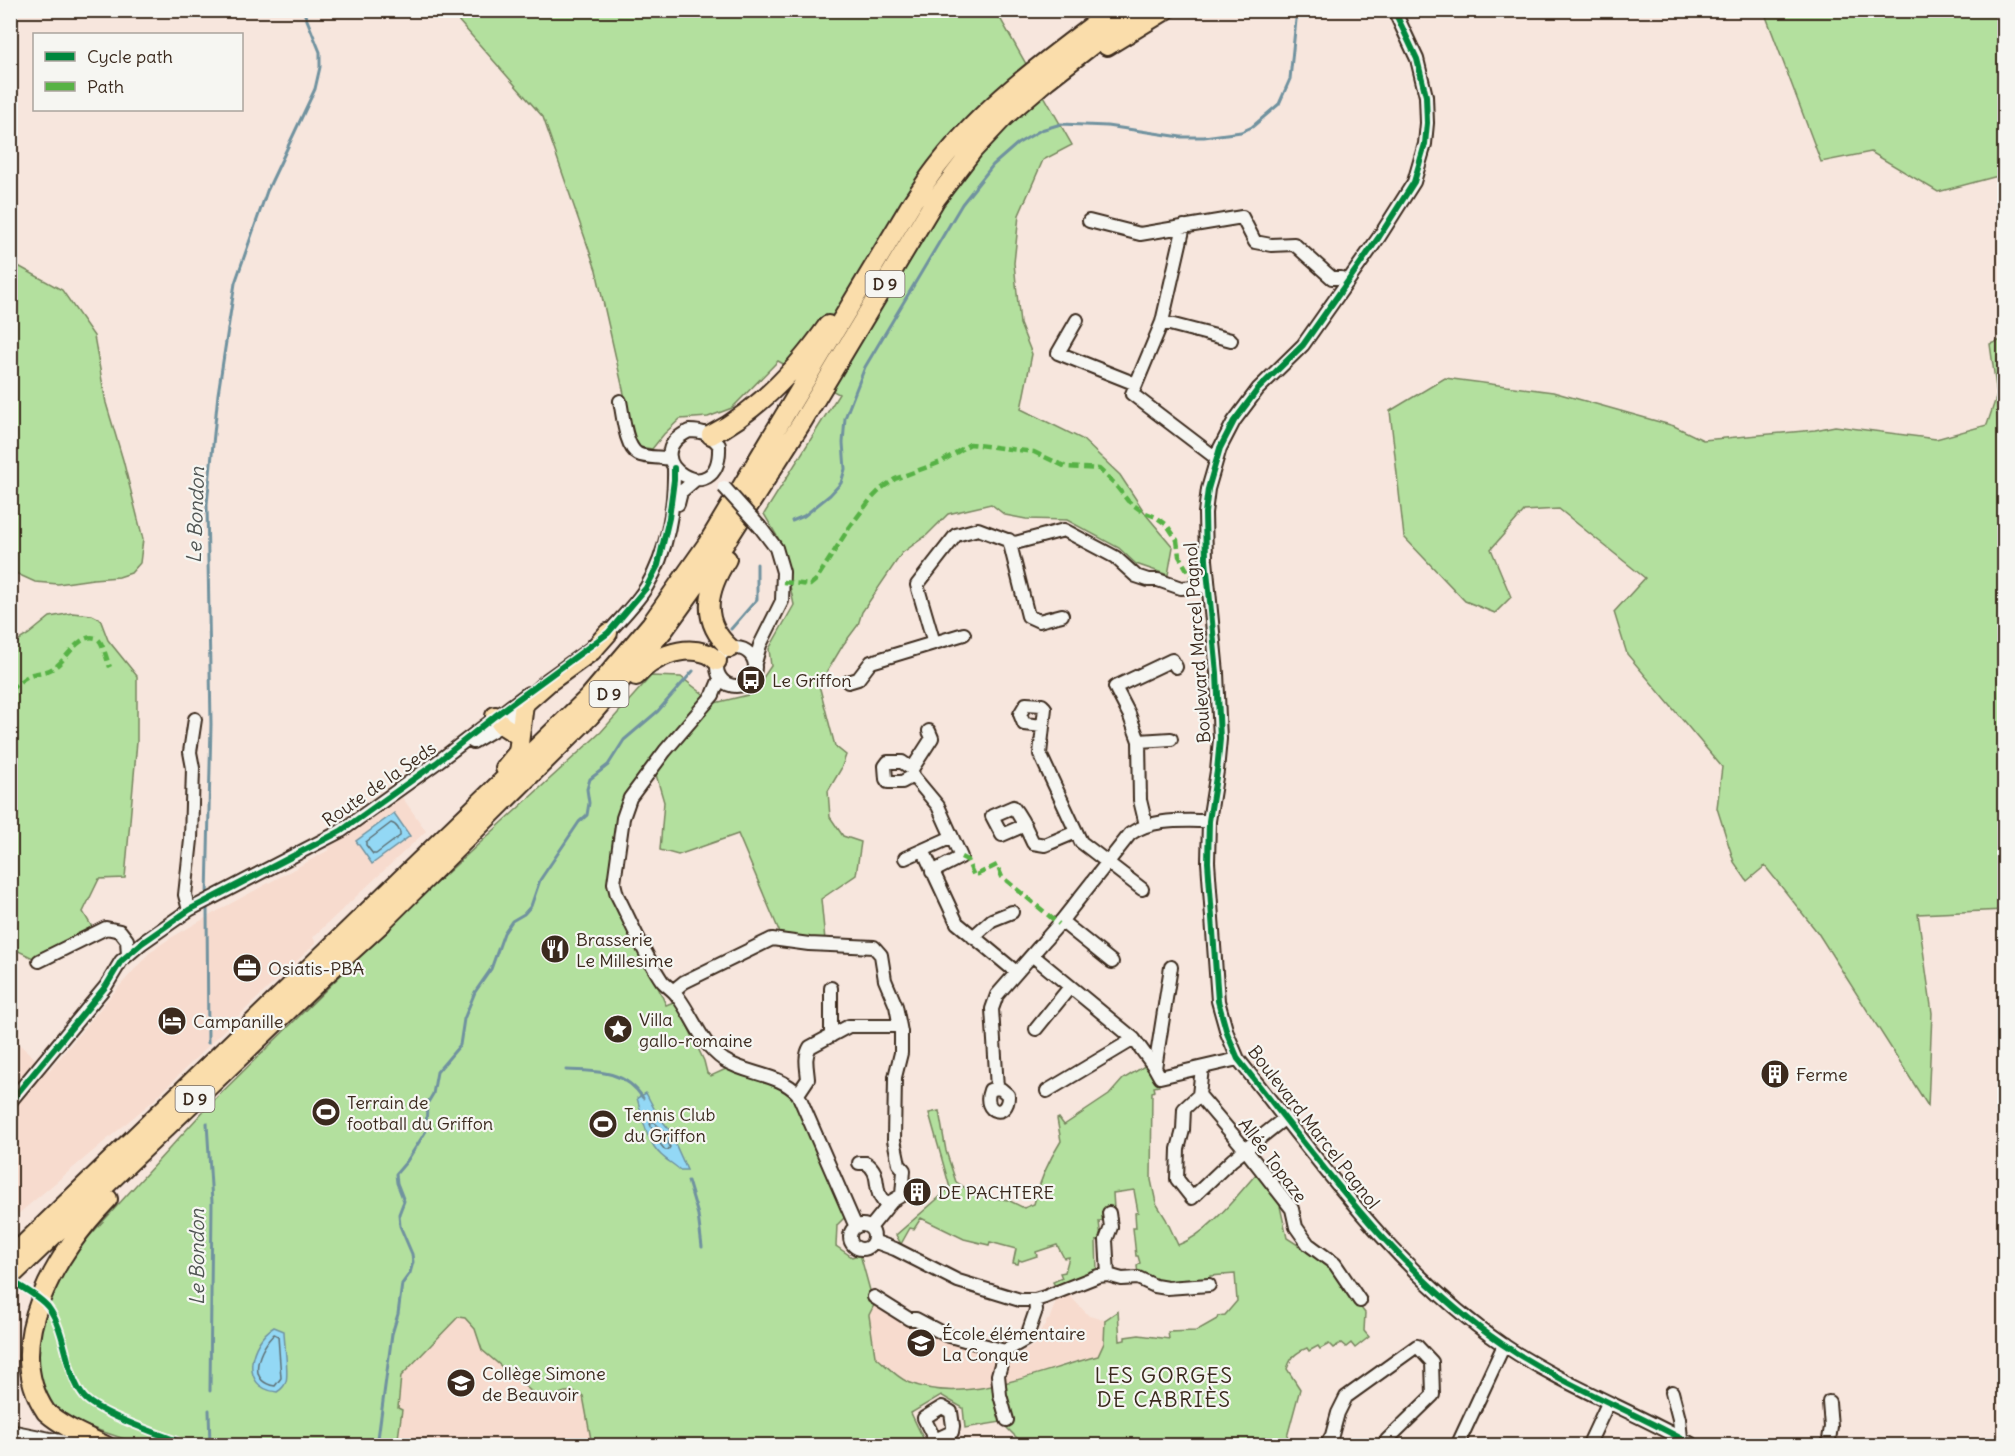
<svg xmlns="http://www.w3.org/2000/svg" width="2015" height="1456" font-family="Delius,sans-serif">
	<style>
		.built { fill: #f7dbce }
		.green { fill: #b3e09e; stroke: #77855e; stroke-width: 1.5 }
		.water { fill: #93d8f5; stroke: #70929f; stroke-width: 1.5 }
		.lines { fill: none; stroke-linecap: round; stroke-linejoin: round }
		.shore { stroke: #5e7074; stroke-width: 1.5 }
		.stream { stroke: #70929f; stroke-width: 3 }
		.minor-casing { stroke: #3b2a1e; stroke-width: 16 }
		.highway-casing { stroke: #3b2a1e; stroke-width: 22 }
		.minor { stroke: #f6f6f2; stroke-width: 12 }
		.highway { stroke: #faddab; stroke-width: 18 }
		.minor-bridge-casing { stroke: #3b2a1e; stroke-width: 16; stroke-linecap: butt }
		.minor-bridge { stroke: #f6f6f2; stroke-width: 12 }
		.quiet { stroke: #57b245; stroke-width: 4.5; stroke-dasharray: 9 4.5; stroke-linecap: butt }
		.cycleway-casing { stroke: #f6f6f2; stroke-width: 10 }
		.cycleway { stroke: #00873e; stroke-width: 6 }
		.labels { text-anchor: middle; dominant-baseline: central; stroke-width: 4.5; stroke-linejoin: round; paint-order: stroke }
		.shield { fill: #f6f6f2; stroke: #73675e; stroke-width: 1.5 }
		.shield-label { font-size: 16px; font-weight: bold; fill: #3b2a1e }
		.street-label { font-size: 18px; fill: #3b2a1e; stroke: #f6f6f2 }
		.poi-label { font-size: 18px; fill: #3b2a1e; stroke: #f6f6f2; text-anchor: start }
		.water-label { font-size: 20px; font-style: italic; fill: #515654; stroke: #f6f6f2 }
		.quarter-label { font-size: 21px; letter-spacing: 1.5px; fill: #3b2a1e; stroke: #f6f6f2 }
	</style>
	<rect width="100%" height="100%" fill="#f7e6dd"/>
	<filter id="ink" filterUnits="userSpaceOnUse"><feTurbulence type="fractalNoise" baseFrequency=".0167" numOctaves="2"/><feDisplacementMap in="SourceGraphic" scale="12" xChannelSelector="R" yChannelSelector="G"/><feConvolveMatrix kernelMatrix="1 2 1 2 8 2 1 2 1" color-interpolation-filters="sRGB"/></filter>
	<g filter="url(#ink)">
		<path class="built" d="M402,797L426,831L313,937L316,943L229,1025L154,1100L11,1220V1037L49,1071L109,998L151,951L169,939L228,905L329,850L328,848Z
			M1068,1294L1089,1316L1105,1320L1104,1343L1098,1356L1064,1364L1047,1371L1002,1383L1007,1358L1015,1360L1019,1357L1018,1355L1036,1344L1043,1327H1044L1047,1320H1049L1057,1298Z
			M874,1305L917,1326L992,1349L991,1354L999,1356L996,1384L970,1391L927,1388L906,1381L875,1356L869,1315Z
			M458,1317L465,1318L475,1329L482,1350L564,1391H574L583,1396L592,1445L397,1446L402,1410L398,1408L401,1376Z"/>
		<path class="green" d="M450,11H996L1072,145L1043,160L1019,215L1014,263L1020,324L1032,354L1021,409L1082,439L1120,475L1147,516L1173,547L1168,575L1136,564L1119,548L1067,520L1026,519L1005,515L991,504L948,514L927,535L902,553L862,612L858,625L843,645L819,685L835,746L846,755L841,769L828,791L830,817L843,836L861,842L856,875L821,899L825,940L780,933L738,834L678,855L660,850L664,802L652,761L624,798L609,881L658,981L657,985L666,1005L676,1001L704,1061L707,1073L711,1076L728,1068L779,1084L796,1096L846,1216L837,1225L836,1246L852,1257L860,1254L874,1305L869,1315L875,1356C885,1364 896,1377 908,1382C966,1407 1040,1370 1098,1356L1104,1343L1105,1320L1118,1311L1120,1341L1125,1340V1337L1139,1335L1169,1339L1168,1332L1196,1331L1217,1319L1218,1316L1225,1315L1237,1301L1235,1274L1210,1276V1283L1164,1284L1138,1274L1137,1266L1140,1263L1138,1256H1136L1133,1228H1136L1135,1213L1138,1212L1134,1190L1113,1193L1114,1209L1103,1211L1104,1220L1099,1221L1101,1239L1096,1241L1097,1271L1055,1286L1053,1282L1062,1278L1060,1273L1065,1272L1069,1257L1064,1258L1057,1245L1036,1252L1037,1256L1022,1261L1019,1260L1018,1264L1013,1263L1016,1249L990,1242L989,1245L964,1239L921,1218L914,1229L910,1228L901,1244L896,1235L950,1188L929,1113L939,1111L946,1151L956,1182L976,1195L1008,1200L1024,1208L1034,1204C1039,1182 1049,1160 1061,1141L1057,1119L1059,1118L1064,1125L1109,1095L1123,1079L1148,1064L1154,1070L1159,1086L1154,1087L1155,1091L1152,1092L1151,1180L1156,1203L1166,1219L1178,1245C1208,1234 1236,1197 1257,1173L1278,1197L1287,1238L1326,1263L1365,1313L1364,1331L1369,1337L1355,1348L1351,1343L1346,1347L1341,1343L1333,1348L1329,1344L1320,1349L1318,1346L1309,1351L1307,1348C1295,1353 1291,1357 1287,1369L1300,1389L1287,1437L1288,1438L1283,1445H1024L1001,1422L965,1428L963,1408L941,1395L911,1413L924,1440L923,1445H592L583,1396C565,1387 560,1394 545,1403L482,1350L475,1329L465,1318L458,1317L401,1376L398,1408L402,1410L397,1445L142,1446C113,1433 72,1426 49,1404C43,1398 37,1390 31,1382L44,1286L209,1105L409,908L601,732L651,676L681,677L715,703L752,694L771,666L769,649L794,605L781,543L764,514L839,394L778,361L732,408L708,417L680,419L664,434L652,449L640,447L634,438L596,270L543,117Z
			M1764,11H2004V176L1994,177L1938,192L1871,152L1821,162Z
			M11,262L62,290L94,336L106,403L123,460L143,539L140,563L131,573L119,577L93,579L58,584L35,582L11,571Z
			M2004,339V910L1918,914L1932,1013L1928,1106L1818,933L1765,866L1747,881L1734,862L1717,808L1722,767L1627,654L1614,612L1645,578L1559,509L1524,511L1491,549L1511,597L1495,613L1465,601L1404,537L1390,411L1445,378L1553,392L1674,426L1703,440L1815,430L1835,426L1936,439L1987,425L1997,395L1990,344Z
			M72,613L92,615L100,619L108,640L137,676V741L125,878L99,879L83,912L92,927L33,958L14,949L11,934L10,898L14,895V873L11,865V822L16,814L10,807L11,645L29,634L50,617Z"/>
		<path class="water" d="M394,813L410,836L372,864L356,841Z
			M646,1093L657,1114L668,1128L687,1170H680C674,1164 667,1161 661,1155C646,1141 643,1118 637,1098Z
			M274,1327L284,1331C284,1343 289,1373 286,1381C285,1386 282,1389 277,1392C238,1388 250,1341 274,1327Z"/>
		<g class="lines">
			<path class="shore" d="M391,823C396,824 401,831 400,836L376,854H373L366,845V842Z
				M653,1121L663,1131L670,1147L668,1150H665L657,1140L650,1124Z
				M274,1334L278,1336L281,1378L275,1386C245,1381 260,1348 274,1334Z"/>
			<path class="stream" d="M792,521L804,516L830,495L841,483L845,469L843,443L845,418L865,367L962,204L993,165L1017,144L1041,130L1061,124L1107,126L1181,137H1204L1241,132L1252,127L1279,104L1290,79L1297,10
				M731,629L757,599V564
				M207,896L211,724L207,504L218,394L235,283L267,191L315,89L320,67V52L303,10
				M207,906L208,1043
				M566,1070C596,1071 625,1070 643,1098
				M207,1123L212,1202L210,1391
				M688,1181L698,1215L702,1247
				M209,1410L210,1446
				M377,1446L392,1334L398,1314L402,1284L410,1273L413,1262L412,1254L400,1226L399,1214L404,1201L397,1183L396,1174L407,1161L426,1131L427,1104L433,1094L437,1072L460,1045L464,1019L475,992L491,969L504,933L512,921L524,914L531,906L540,880L579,822L587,815L589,803L587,789L590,779L608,765L624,740L658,711L693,671"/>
			<g class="minor-casing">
				<path id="minor" d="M1394,10L1417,59L1426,96L1427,123L1425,144L1414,182L1379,237L1303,345L1258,389L1234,421L1220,448L1208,489L1205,513L1206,560L1217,673L1220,739L1217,771L1209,821L1208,862L1218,1001L1227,1033L1238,1059C1318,1159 1395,1271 1502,1344C1563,1385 1631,1410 1695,1446
					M1089,221L1140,234L1242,217L1255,242L1271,245L1294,244L1332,278H1341L1347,283
					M1184,226L1162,322L1132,394L1216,458
					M1077,320L1058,353L1136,384
					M1162,322L1231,340
					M620,401C623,414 625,447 638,454C646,458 661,457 670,459
					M689,431C703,431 710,434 719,445C722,516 631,459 689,431Z
					M678,504L681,492L695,480
					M1009,540L1028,616L1039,621L1062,615
					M602,637L608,633C621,618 637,603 647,586C667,553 675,507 674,468
					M934,643L964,634
					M717 667a19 19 0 1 1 38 0a19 19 0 1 1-38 0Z
					M755,663L760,645L782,601L783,572L776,548L760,527
					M720,678L713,695L665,751L630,798L623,818L614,883L617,895C631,922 645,956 662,981C667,987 674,990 678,997C694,1018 701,1044 724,1060C747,1075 779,1073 798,1094L856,1227
					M848,682L858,679L871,662L934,643L917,585L956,535L978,529L1015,543L1064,530L1115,557L1136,576L1148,580H1158L1181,588L1208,586
					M1043,726L1024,724L1020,714L1026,704L1042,705L1045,708L1040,754L1081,842L1142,889
					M929,731L932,738L912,769L913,776L938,806L952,837
					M1139,741L1129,714L1115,687L1172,660L1176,667
					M473,742L502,725L526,707
					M912,769L902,762H888L885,766L886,779L888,782H902L913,776
					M1025,825L1002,835L992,816L1013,807C1022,818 1027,830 1033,843L1045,845L1076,832
					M1146,825L1140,800L1139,741L1171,739
					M905,858L923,850
					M932,872L961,857L952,837L923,850L957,923L1016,972
					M189,910L185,895L191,840L193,768L190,752L195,719
					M1061,921L1112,962
					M973,937L992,920L1012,912
					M1032,955L1134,1039L1047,1091
					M39,961L106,928L120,931L127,940L128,955
					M1171,967L1155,1068L1160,1077L1238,1059
					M831,988V1036
					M673,991L684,982L772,939L809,944L874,947L881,955L885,980L896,1006L901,1032V1053L895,1077L894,1140L899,1164L904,1170L902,1195L892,1201L870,1228
					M1036,1029L1070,987
					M1134,1039L1155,1068
					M1202,1068L1199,1095L1184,1109L1183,1130L1178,1149L1177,1179L1192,1198L1232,1160L1285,1118
					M997,1088L1001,1089L1008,1095C1009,1119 981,1114 990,1090L997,1088L992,1009L997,995L1059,924L1130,834C1153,818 1182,821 1209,821
					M798,1094L808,1079C807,1067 804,1057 810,1047L849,1026H900
					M1199,1095L1245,1149L1292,1209L1296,1227L1308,1244L1335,1264L1360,1301
					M10,1102L106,986L121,961L142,943L189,910L341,831L436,763L528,693
					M859,1163H866C879,1171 875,1182 879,1194C881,1199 884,1202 887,1207
					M850 1237a12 12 0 1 1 24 0a12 12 0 1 1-24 0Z
					M873,1241L895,1249L958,1281L1020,1300H1035L1045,1297L1098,1276L1108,1275L1122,1279L1138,1278L1155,1286L1167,1288L1209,1285
					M1108,1275L1106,1240L1111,1227L1109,1213
					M874,1297L909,1319H916L946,1335L1005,1351
					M1672,1392L1679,1419L1681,1438
					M1007,1420L1000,1395L998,1375L1005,1351L1026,1339L1036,1310L1035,1300
					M10,1431L85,1446
					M931,1446L935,1440L952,1432L953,1426L951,1412L942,1407L924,1418L935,1440
					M1326,1446L1332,1435L1338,1413L1346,1397L1417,1346L1432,1362L1433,1395L1387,1440L1384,1446
					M1457,1446L1504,1345
					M1588,1446L1608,1403
					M1828,1446L1831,1427L1829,1402"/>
			</g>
			<g class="highway-casing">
				<path id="highway" d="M1107,46L1166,10
					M711,435C759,410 797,369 828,325
					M727,559C707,590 700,621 730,648
					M636,676C652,658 681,645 705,653C709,654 714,658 717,661
					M495,716L502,725L519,736
					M505,768L518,752L524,704L549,682L592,651L608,633
					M373,931L590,716L663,631L715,559L802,422L935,200L973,150L1004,117L1047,80L1137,10
					M10,1258L588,698L651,624L708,543L913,201C922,188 930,175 940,163C987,102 1052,56 1113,10
					M10,1277L326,974L382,923
					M106,1446C86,1436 63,1427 46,1412C0,1344 57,1251 108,1199"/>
			</g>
			<use href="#minor" class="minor"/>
			<use href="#highway" class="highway"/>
			<g class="minor-bridge-casing">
				<path id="minor-bridge" d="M724,487L760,527"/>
			</g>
			<use href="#minor-bridge" class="minor-bridge"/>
			<path class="quiet" d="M783,582L810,585L816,580L849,528L870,500L882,488L895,479L941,462L970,444L1034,452L1066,467L1099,469L1113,482L1128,501L1143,512L1156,517L1167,525L1177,540L1179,556L1197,587
				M10,691C17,684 24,677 33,674C41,672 48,672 55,667C67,659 79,633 96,638C103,640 106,659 110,667
				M961,857L967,860L974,876L997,865L1002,877L1059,924"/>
			<g class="cycleway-casing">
				<path id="cycleway" d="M1394,10L1417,59L1426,96L1427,123L1425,144L1414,182L1379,237L1303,345L1258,389L1234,421L1220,448L1208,489L1205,513L1206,560L1217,673L1220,739L1217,771L1209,821L1208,862L1218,1001L1227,1033L1238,1059C1318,1159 1395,1271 1502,1344C1563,1385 1631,1410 1695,1446
					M10,1102L106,986L121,961L142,943L189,910L341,831L436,763L495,716L608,633L646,588L658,565L669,518L674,480V468
					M10,1280C23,1288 39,1296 48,1307C67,1332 65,1374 84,1397C98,1414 166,1436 189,1446"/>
			</g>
			<use href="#cycleway" class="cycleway"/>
		</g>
	</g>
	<defs>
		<g id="bus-disc" transform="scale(1.5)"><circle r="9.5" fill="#3b2a1e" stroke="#f6f6f2"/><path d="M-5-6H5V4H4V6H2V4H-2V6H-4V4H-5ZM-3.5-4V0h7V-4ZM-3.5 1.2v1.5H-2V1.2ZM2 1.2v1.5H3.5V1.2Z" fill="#fff"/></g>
		<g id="restaurant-disc" transform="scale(1.5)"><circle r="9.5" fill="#3b2a1e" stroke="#f6f6f2"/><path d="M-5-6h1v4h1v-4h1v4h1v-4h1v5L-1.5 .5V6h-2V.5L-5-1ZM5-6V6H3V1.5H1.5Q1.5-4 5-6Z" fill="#fff"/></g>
		<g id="office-disc" transform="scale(1.5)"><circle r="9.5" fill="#3b2a1e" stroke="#f6f6f2"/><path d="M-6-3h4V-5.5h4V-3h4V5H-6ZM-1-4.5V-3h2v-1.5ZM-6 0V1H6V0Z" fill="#fff"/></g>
		<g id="hotel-disc" transform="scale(1.5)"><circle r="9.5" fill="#3b2a1e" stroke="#f6f6f2"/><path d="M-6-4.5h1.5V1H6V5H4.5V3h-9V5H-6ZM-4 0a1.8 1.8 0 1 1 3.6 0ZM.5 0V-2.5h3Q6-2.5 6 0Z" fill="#fff"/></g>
		<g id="sight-disc" transform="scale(1.5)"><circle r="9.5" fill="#3b2a1e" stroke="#f6f6f2"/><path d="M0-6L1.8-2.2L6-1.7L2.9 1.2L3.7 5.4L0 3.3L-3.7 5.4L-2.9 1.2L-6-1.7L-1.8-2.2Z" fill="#fff"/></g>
		<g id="building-disc" transform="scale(1.5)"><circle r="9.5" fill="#3b2a1e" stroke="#f6f6f2"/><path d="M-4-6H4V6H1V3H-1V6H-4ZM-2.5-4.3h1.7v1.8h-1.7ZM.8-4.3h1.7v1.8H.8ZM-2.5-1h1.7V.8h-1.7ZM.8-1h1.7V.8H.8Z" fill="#fff"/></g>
		<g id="stadium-disc" transform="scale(1.5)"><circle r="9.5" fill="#3b2a1e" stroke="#f6f6f2"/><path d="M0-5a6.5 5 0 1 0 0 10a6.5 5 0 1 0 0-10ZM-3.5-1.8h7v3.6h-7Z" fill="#fff"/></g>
		<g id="school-disc" transform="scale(1.5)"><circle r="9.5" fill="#3b2a1e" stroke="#f6f6f2"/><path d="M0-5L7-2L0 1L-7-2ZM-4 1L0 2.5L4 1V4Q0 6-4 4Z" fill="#fff"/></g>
	</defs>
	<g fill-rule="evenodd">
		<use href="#bus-disc" x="751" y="680"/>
		<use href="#restaurant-disc" x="555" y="949"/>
		<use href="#office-disc" x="247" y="968"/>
		<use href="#hotel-disc" x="172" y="1021"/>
		<use href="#sight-disc" x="618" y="1029"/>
		<use href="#building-disc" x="1775" y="1074"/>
		<use href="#stadium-disc" x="326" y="1112"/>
		<use href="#stadium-disc" x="603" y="1124"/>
		<use href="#building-disc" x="917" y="1192"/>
		<use href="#school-disc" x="921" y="1343"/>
		<use href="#school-disc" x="461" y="1383"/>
	</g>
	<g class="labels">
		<g class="shield">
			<rect x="865.5" y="271" width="39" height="26" rx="4.5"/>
			<rect x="589.5" y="681" width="39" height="26" rx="4.5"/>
			<rect x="175.5" y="1086" width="39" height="26" rx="4.5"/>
		</g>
		<g class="shield-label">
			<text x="885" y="284">D 9</text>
			<text x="609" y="694">D 9</text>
			<text x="195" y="1099">D 9</text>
		</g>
		<g class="street-label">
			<text transform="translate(1197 643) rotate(-94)">Boulevard Marcel Pagnol</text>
			<text transform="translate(379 784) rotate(-35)">Route de la Seds</text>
			<text transform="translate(1314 1127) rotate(52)">Boulevard Marcel Pagnol</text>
			<text transform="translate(1273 1160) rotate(53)">Allée Topaze</text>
		</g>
		<g class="poi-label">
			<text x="772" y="680">Le Griffon</text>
			<text x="576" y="939">Brasserie<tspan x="576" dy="21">Le Millesime</tspan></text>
			<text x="268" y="968">Osiatis-PBA</text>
			<text x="639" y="1019">Villa<tspan x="639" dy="21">gallo-romaine</tspan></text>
			<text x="193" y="1021">Campanille</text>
			<text x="1796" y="1074">Ferme</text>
			<text x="347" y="1102">Terrain de<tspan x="347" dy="21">football du Griffon</tspan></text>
			<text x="624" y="1114">Tennis Club<tspan x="624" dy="21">du Griffon</tspan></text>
			<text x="938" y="1192">DE PACHTERE</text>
			<text x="942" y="1333">École élémentaire<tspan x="942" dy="21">La Conque</tspan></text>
			<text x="482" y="1373">Collège Simone<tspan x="482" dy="21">de Beauvoir</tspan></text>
		</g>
		<g class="water-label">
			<text transform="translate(195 515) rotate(-88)">Le Bondon</text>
			<text transform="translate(196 1257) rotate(-90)">Le Bondon</text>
		</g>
		<g class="quarter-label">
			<text x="1164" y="1375">LES GORGES<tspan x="1164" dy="24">DE CABRIÈS</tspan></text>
		</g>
	</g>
	<rect width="2015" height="1456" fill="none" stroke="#f6f6f2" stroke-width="36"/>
	<rect x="18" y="18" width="1979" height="1420" fill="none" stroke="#3b2a1e" stroke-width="2" filter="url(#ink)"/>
	<rect x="33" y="33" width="210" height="78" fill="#f6f6f2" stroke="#aba49d" stroke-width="1.5"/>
	<rect x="45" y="52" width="30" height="9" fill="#00873e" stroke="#aba49d" stroke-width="1.5"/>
	<text x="87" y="63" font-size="18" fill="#3b2a1e">Cycle path</text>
	<rect x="45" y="82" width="30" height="9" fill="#57b245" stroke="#aba49d" stroke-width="1.5"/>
	<text x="87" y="93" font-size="18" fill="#3b2a1e">Path</text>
</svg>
